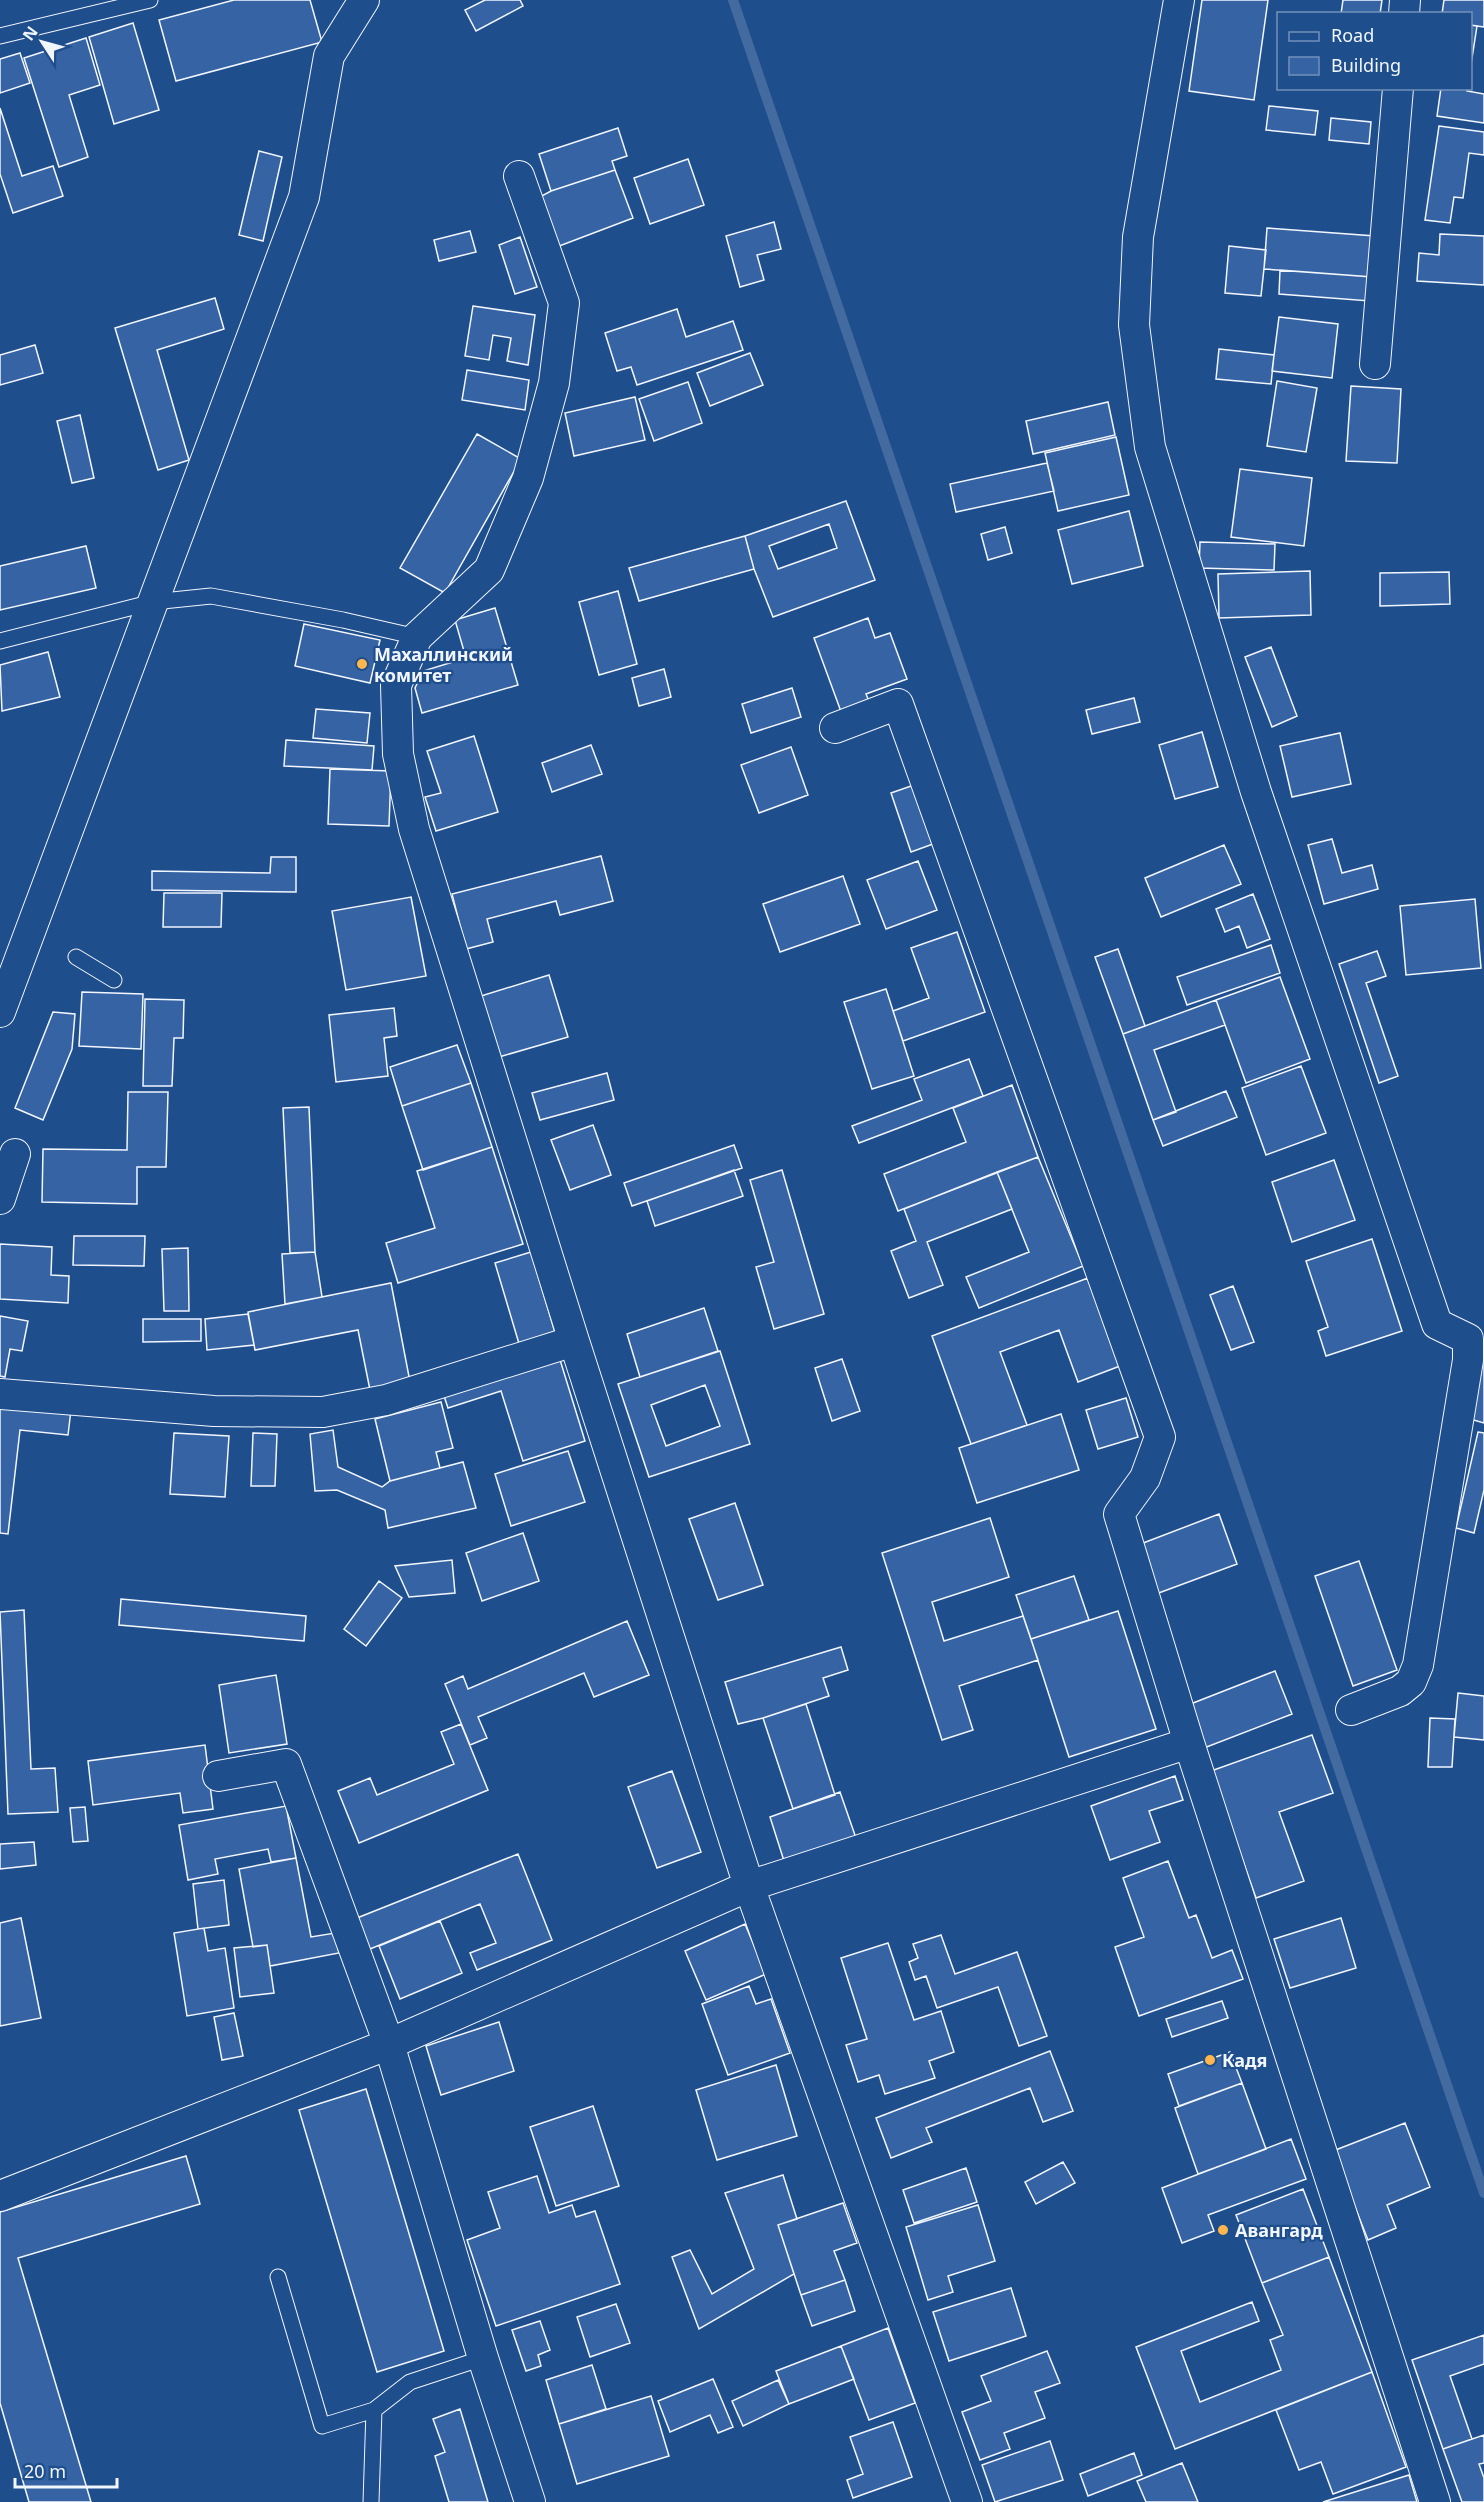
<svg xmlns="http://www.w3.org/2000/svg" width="1484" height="2502" font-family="'Noto Sans',sans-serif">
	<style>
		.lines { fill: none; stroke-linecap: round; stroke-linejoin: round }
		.stream { stroke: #446ba0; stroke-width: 10 }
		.building { fill: #3563a3; stroke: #f2f6ff; stroke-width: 1.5; fill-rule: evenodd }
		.service-casing { stroke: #f2f6ff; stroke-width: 17 }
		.minor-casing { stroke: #f2f6ff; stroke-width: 32 }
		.service { stroke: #1f4e8c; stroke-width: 15 }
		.minor { stroke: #1f4e8c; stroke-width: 30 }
		.poi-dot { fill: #ffb74d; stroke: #1f4e8c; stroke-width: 2 }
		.labels { text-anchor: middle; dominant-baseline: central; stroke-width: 4.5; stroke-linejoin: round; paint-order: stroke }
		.poi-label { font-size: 18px; font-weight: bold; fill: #f2f6ff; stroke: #1f4e8c; text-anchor: start }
	</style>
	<rect width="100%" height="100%" fill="#1f4e8c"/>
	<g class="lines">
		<path class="stream" d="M733,0L1484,2193"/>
	</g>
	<path class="building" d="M234,0H310L322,42L176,81L159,20Z
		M485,0H520L523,6L476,31L465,10Z
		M1202,0H1268L1254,100L1189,91Z
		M1343,0H1382L1380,14H1341Z
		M1444,0H1484V27L1470,25V14H1442Z
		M133,23L159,110L114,124L89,37Z
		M1470,25L1477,26L1470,71Z
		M86,38L100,85L69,95L88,157L59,167L24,58Z
		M20,53L30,83L0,93V59Z
		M1441,88H1468L1467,91L1484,94V123L1437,116Z
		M1269,106L1318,111L1315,135L1266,130Z
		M0,108L22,176L53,166L63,196L13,213L0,174Z
		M1331,118L1371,122L1369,144L1329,140Z
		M1439,126L1484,132V155L1469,153L1463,198L1454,197L1450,223L1425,220Z
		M618,128L627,156L612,161L615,170L551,191L539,154Z
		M259,151L282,157L263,241L239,235Z
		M688,159L704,205L650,224L634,178Z
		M615,170L633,218L554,248L536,199L551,191Z
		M774,222L781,249L757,255L764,280L740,287L726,236Z
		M1267,228L1375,236L1372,277L1264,269Z
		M470,231L476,252L439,261L434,240Z
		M1440,234L1484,236V285L1417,281L1419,253L1439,255Z
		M520,237L537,287L515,294L499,245Z
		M1229,246L1266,250L1261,296L1225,293Z
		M1280,270L1372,277L1370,301L1279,294Z
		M215,298L224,329L157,350L189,460L158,470L115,328Z
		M473,306L535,315L528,365L507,361L511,338L493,335L489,360L465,356Z
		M677,309L686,337L733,321L743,350L637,385L631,367L617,371L605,333Z
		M1279,317L1338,324L1332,378L1272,371Z
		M35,345L43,373L0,385V355Z
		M1219,349L1274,355L1271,384L1216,379Z
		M750,353L763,385L710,406L697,373Z
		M467,370L529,380L525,410L462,400Z
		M1277,381L1317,388L1306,452L1267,446Z
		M688,382L702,423L654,441L639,399Z
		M1351,386L1401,389L1397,463L1346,461Z
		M635,397L645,440L574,456L565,413Z
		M1108,402L1115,435L1033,454L1026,421Z
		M80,415L94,478L72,483L57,421Z
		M477,434L521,459L445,593L400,568Z
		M1116,437L1129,495L1058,511L1045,453Z
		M1047,463L1054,491L956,512L950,484Z
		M1240,469L1312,478L1304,546L1231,537Z
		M846,501L875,580L773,617L754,569L745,536ZM829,524L837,548L778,569L769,546Z
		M1129,511L1143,566L1072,584L1058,530Z
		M1005,527L1012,553L988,560L981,534Z
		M745,536L754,569L639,601L629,568Z
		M1200,542L1275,544L1274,570L1199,568Z
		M86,546L96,588L0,610V566Z
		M1310,571L1311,615L1219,618L1218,574Z
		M1449,572L1450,604L1380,606V573Z
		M618,591L637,664L599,675L579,602Z
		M495,608L518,685L422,713L415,688L423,671L466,658L455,620Z
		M868,618L875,638L890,633L907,679L866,694L871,706L843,717L814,638Z
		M304,624L380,640L370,683L295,666Z
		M1271,647L1297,716L1272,727L1245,657Z
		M48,652L60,697L2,711L0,665Z
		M664,669L671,697L639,706L632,678Z
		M792,688L801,717L751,733L742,704Z
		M1134,698L1140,722L1092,734L1086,710Z
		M316,709L370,713L367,743L313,738Z
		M1202,732L1218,787L1175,799L1159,745Z
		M1340,733L1351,784L1292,797L1280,746Z
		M474,736L498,812L436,831L425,797L441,793L427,751Z
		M286,740L374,746L372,770L284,766Z
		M591,745L602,774L552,792L542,763Z
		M791,747L808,795L759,813L741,765Z
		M330,769L391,771L389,826L328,824Z
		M914,785L933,844L911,852L891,793Z
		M1332,839L1342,873L1372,865L1378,889L1324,904L1308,845Z
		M1224,845L1241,884L1161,917L1145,878Z
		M601,856L613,901L560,915L556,901L487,919L493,942L466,949L452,894Z
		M271,857H296V892L152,890V871L270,873Z
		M918,861L937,910L886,929L867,880Z
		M843,876L860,924L780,952L763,904Z
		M164,893H222L221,927H163Z
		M1253,894L1270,939L1247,948L1239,926L1225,932L1216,909Z
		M411,897L426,976L346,990L332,911Z
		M1475,899L1481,968L1406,975L1400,906Z
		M957,932L985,1012L903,1041L893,1011L929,998L911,948Z
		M1271,945L1280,973L1187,1005L1177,977Z
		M1118,949L1145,1026L1123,1034L1095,957Z
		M1377,951L1386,976L1366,983L1398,1076L1379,1083L1339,964Z
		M549,975L568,1037L499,1057L481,996Z
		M1280,977L1310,1059L1246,1083L1216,1000Z
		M886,989L914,1076L872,1089L844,1002Z
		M82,992L143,994L141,1049L79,1046Z
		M145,999L184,1000L183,1038H174L172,1086H143Z
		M1216,1000L1225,1025L1154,1050L1176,1112L1153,1120L1123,1034Z
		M394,1008L397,1036L384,1038L388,1076L336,1082L329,1015Z
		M53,1012L75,1014L72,1049L43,1120L15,1108Z
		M457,1045L471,1083L402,1106L390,1067Z
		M969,1059L983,1096L859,1143L852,1126L922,1100L914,1079Z
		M1301,1066L1326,1133L1266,1155L1242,1088Z
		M607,1073L614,1100L540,1120L532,1093Z
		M471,1083L492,1147L423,1170L402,1106Z
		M1012,1085L1038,1157L898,1211L884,1174L966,1142L953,1108Z
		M1226,1091L1237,1117L1163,1146L1153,1120Z
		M128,1092H168L166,1167H137V1204L42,1202L43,1149L127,1150Z
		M309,1107L315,1252L290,1253L283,1108Z
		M593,1125L611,1175L570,1190L551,1140Z
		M734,1145L742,1168L632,1206L624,1183Z
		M492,1147L523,1244L398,1283L386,1243L435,1228L417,1171Z
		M1038,1157L1083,1266L979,1308L966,1277L1029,1252L997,1172Z
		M1334,1160L1355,1220L1292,1242L1272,1182Z
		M734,1170L743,1196L655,1226L647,1201Z
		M782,1170L824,1314L774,1329L756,1267L774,1262L750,1180Z
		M997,1172L1012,1209L927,1242L943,1285L909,1298L891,1251L916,1241L904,1209Z
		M74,1236H145L144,1266L73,1265Z
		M1372,1239L1402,1331L1326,1356L1318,1331L1328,1327L1306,1261Z
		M0,1244L52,1247L51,1275L69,1276L68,1303L0,1299Z
		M188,1248L189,1311H164L162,1249Z
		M315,1252L322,1297L285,1304L282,1254Z
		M531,1252L556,1336L520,1347L495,1263Z
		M1088,1278L1120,1366L1078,1382L1059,1330L1000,1352L1027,1425L971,1444L932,1336Z
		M391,1283L411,1387L371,1395L358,1330L255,1350L248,1312Z
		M1233,1286L1254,1342L1231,1350L1210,1295Z
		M704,1308L718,1351L640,1377L627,1334Z
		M248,1314L254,1345L207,1350L205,1319Z
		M0,1316L28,1321L22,1351L10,1349L5,1377L0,1376Z
		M143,1319H201V1341L143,1342Z
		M557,1350L585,1441L523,1461L501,1391L448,1408L441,1387Z
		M720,1351L750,1444L649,1477L618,1384ZM705,1385L720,1426L666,1446L651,1405Z
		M1483,1357H1484V1423L1470,1419Z
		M842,1359L860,1411L832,1421L815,1368Z
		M1126,1398L1138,1437L1098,1449L1086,1410Z
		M441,1402L453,1448L436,1452L440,1468L390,1481L375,1419Z
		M0,1403L71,1410L68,1435L20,1430L8,1534L0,1533Z
		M1061,1414L1079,1470L977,1503L959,1448Z
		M333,1430L338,1467L382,1487L390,1481L463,1462L476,1508L388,1528L385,1510L337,1490L315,1491L310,1434Z
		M1478,1432L1484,1433V1490L1474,1533L1456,1528Z
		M174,1433L229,1436L225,1497L170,1494Z
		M253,1433L277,1434L275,1486H251Z
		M568,1451L585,1502L511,1526L495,1474Z
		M735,1503L763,1585L718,1600L689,1519Z
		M1219,1514L1237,1564L1156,1594L1138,1545Z
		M990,1518L1009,1577L932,1602L944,1641L1023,1616L1038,1660L959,1686L973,1730L942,1740L882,1553Z
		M523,1533L539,1581L482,1601L466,1553Z
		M452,1560L455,1593L409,1597L395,1566Z
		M1359,1561L1397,1670L1353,1686L1315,1576Z
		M1074,1576L1089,1620L1031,1639L1016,1595Z
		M379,1581L402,1598L366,1646L344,1629Z
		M121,1599L306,1616L304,1641L119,1625Z
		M24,1610L31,1769L55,1768L58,1812L8,1814L0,1612Z
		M1118,1611L1156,1729L1069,1757L1031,1639Z
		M627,1621L649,1675L594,1697L584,1673L478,1717L487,1738L470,1745L445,1684L463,1676L468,1689Z
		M841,1647L848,1670L823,1678L829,1696L763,1718L738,1724L725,1682Z
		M1275,1671L1292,1714L1204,1748L1188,1705Z
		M276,1675L287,1744L229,1753L219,1685Z
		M1458,1693L1484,1696V1740L1454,1737Z
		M806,1704L835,1795L793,1809L763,1718Z
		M1430,1718L1455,1719L1452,1767H1428Z
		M461,1724L488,1790L359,1843L338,1791L370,1778L377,1795L454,1764L441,1732Z
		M1312,1735L1333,1793L1279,1812L1304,1881L1256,1898L1211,1771Z
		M205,1745L213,1809L183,1813L180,1793L93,1805L88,1761Z
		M672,1771L701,1852L657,1868L628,1787Z
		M1175,1776L1183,1800L1149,1811L1160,1842L1110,1860L1091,1806Z
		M840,1792L857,1841L785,1864L770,1817Z
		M286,1806L296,1858L271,1862L268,1849L215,1859L218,1874L188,1880L179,1825Z
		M85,1807L88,1841L73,1842L70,1808Z
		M34,1842L36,1865L0,1869V1844Z
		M518,1854L552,1940L477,1970L470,1953L496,1943L480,1904L370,1949L357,1918Z
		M296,1858L311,1937L335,1933L339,1953L270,1966L267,1945L253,1947L239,1869Z
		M1168,1861L1189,1918L1196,1915L1212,1958L1232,1950L1243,1979L1139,2016L1115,1947L1144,1937L1123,1878Z
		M224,1880L229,1925L198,1929L193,1884Z
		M21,1918L41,2018L0,2026V1923Z
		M1341,1918L1356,1968L1290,1988L1274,1939Z
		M440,1921L462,1973L400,1999L379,1946Z
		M745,1924L766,1974L706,2000L685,1951Z
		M204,1928L208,1951L225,1948L234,2008L187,2016L174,1933Z
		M941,1935L955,1974L1017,1952L1047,2036L1019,2046L998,1987L937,2008L926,1976L915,1980L909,1962L918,1958L913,1944Z
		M888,1943L914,2020L941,2011L954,2052L929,2061L935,2078L885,2094L879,2075L858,2082L846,2045L867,2039L841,1958Z
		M267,1945L274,1993L240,1997L234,1948Z
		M749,1986L756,2004L771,1999L790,2053L728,2075L702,2004Z
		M1222,2001L1228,2018L1172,2037L1166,2019Z
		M234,2013L243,2056L222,2060L214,2017Z
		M499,2022L514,2071L441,2095L426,2046Z
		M1050,2051L1073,2111L1043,2122L1030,2088L926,2128L932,2142L891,2158L876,2118Z
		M1230,2052L1242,2083L1179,2106L1168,2074Z
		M776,2065L797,2136L717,2160L696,2090Z
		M1242,2083L1266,2149L1198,2174L1175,2108Z
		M366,2089L444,2351L377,2372L299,2110Z
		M593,2106L619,2186L556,2206L530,2127Z
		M1405,2123L1430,2187L1387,2205L1396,2228L1368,2240L1333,2151Z
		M1291,2139L1306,2179L1208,2215L1214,2231L1182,2243L1162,2188Z
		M186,2156L200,2204L18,2258L91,2502H29L0,2403V2212Z
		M1063,2162L1075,2183L1036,2204L1025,2182Z
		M966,2168L977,2202L914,2223L903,2190Z
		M783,2175L797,2219L778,2225L794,2274L699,2329L672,2257L690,2250L712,2294L754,2269L725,2193Z
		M537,2176L549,2213L572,2205L576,2217L595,2211L620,2284L496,2326L467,2240L500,2228L488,2192Z
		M1303,2189L1329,2257L1262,2283L1236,2215Z
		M843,2203L857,2243L834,2251L845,2280L801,2295L778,2225Z
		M978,2205L995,2261L948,2276L953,2292L928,2300L906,2227Z
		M1329,2257L1372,2372L1175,2449L1136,2347L1252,2302L1259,2321L1181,2351L1200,2402L1281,2370L1270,2340L1283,2335L1262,2283Z
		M845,2280L855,2311L812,2326L801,2295Z
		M1011,2288L1026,2336L949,2361L933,2312Z
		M616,2304L630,2343L590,2357L577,2317Z
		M540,2321L550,2350L538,2355L541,2366L526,2371L512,2330Z
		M888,2328L915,2403L869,2420L841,2346Z
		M1484,2335V2364L1450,2376L1472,2439L1443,2449L1412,2360Z
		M841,2346L854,2379L789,2404L776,2371Z
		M1047,2351L1060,2383L1035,2392L1045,2418L1004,2433L1010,2449L980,2460L962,2412L991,2401L981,2376Z
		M592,2365L606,2409L559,2424L546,2380Z
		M1372,2372L1406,2467L1333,2494L1321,2462L1299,2470L1276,2410Z
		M713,2379L733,2427L718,2433L710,2415L670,2432L658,2401Z
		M778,2380L789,2404L743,2426L732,2401Z
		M651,2396L669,2456L577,2484L559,2424Z
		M460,2409L488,2502H449L435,2456L445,2452L433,2419Z
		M893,2422L912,2477L853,2498L847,2480L863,2474L850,2437Z
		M1484,2435V2463L1479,2464L1484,2478V2502H1462L1443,2449Z
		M1050,2441L1063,2480L995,2502L982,2465Z
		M1134,2453L1142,2475L1088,2496L1080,2474Z
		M1182,2463L1198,2502H1146L1137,2481Z
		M1409,2475L1417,2502H1323Z"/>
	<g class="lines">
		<g class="service-casing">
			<path id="service" d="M0,36L150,0
				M0,641L153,602L211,596L343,620L417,637
				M76,957L114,980
				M278,2277L322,2426L374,2410
				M371,2502L374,2410L410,2382L483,2358"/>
		</g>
		<g class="minor-casing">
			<path id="minor" d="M1179,0L1138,237L1134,325L1150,447L1256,792L1437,1324L1468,1339V1360L1418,1665L1411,1682L1400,1691L1351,1710
				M1404,14L1405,0
				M519,176L564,303L554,383L528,478L489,570L417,637L396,685L398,754L414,829L574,1341L749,1886L967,2502
				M1375,364L1398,88
				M835,728L898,704L1160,1437L1145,1478L1119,1514L1189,1743L1435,2502
				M0,1012L304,197L329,56L364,0
				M0,1199L15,1154
				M0,1394L214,1411L323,1412L386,1400L574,1341
				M218,1776L286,1764L389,2044L483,2358L530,2502
				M0,2196L389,2044L749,1886L1189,1743"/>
		</g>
		<use href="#service" class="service"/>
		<use href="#minor" class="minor"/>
	</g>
	<g class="poi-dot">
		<circle cx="362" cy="664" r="6"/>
		<circle cx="1210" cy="2060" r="6"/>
		<circle cx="1223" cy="2230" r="6"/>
	</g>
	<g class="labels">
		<g class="poi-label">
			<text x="374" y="654">Махаллинский<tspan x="374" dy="21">комитет</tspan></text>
			<text x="1222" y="2060">Кадя</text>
			<text x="1235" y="2230">Авангард</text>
		</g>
	</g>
	<rect x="1277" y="12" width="195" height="78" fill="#1f4e8c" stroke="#7391ba" stroke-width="1.5"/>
	<rect x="1289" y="32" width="30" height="9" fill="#1f4e8c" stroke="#7391ba" stroke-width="1.5"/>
	<text x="1331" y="42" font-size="18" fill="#f2f6ff">Road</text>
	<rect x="1289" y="57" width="30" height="18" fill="#3563a3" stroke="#7391ba" stroke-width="1.5"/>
	<text x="1331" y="72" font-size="18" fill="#f2f6ff">Building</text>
	<g transform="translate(42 42) rotate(306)" stroke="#1f4e8c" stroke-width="4.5" paint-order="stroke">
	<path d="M0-4.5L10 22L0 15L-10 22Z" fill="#f2f6ff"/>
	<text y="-9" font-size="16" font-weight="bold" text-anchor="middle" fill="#f2f6ff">N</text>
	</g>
	<path d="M15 2478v9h102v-9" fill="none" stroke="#f2f6ff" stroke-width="3"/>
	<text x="24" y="2478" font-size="18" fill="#f2f6ff" stroke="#1f4e8c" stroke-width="4.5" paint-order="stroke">20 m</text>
</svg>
